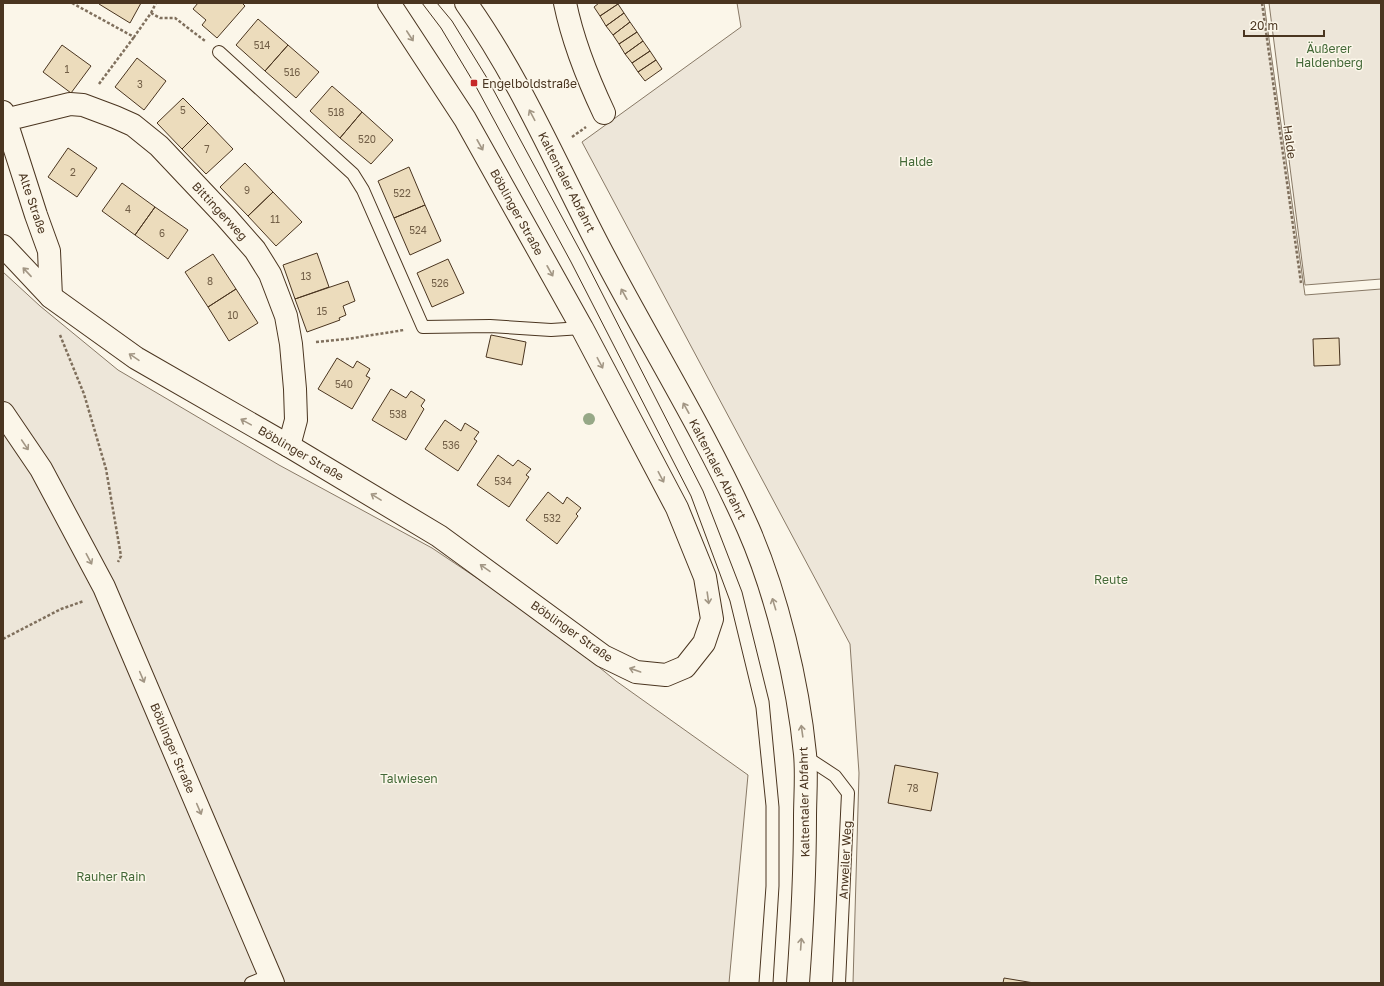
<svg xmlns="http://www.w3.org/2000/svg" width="1384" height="986" font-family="'Golos Text',sans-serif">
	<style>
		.green { fill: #ede6d9; stroke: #887966 }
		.building { fill: #ecdcbc; stroke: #4a3520 }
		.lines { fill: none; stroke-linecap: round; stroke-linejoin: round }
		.lane-casing { stroke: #4a3520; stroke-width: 14 }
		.street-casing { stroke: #4a3520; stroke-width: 24 }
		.secondary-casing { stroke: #4a3520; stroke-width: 24 }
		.path { stroke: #7f6f5c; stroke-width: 2.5; stroke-dasharray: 3 2; stroke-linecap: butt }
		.lane { stroke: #fbf6e9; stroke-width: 12 }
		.street { stroke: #fbf6e9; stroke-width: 22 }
		.secondary { stroke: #fbf6e9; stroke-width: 22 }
		.tram { stroke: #4a3520; stroke-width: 1 }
		.tree { fill: #96a887 }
		.oneway { stroke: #a29684 }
		.poi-dot { fill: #c62828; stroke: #fbf6e9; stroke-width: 1.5 }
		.labels { text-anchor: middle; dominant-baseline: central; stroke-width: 3; stroke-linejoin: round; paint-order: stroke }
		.number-label { font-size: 10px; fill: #725f47 }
		.park-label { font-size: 12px; fill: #436837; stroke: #fbf6e9 }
		.poi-label { font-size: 12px; fill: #4a3520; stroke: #fbf6e9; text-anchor: start }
		.street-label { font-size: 12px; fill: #4a3520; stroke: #fbf6e9 }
	</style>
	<rect width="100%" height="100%" fill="#fbf6e9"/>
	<path class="green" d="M737,3H1264L1305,295L1381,289V983H853L859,773L850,644L582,142L741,27Z
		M1269,3H1381V279L1305,285Z
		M3,272L40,306L118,370L279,465L432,548L550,627L616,681L748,775L729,983H3Z"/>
	<path class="building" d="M100,3H141L130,23L99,4Z
		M198,3H242L245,6L217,38L202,25L206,20L193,9Z
		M599,3H617L618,4L600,16L594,7Z
		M618,4L624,13L606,26L600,16Z
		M624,13L630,22L613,35L606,26Z
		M258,19L288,45L265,71L236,45Z
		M630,22L637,32L619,44L613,35Z
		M637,32L643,41L625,54L619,44Z
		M643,41L650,51L632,63L625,54Z
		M62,45L91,66L71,93L43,72Z
		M288,45L319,72L296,98L265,71Z
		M650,51L656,60L638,72L632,63Z
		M137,58L166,81L144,110L115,87Z
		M656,60L662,69L645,81L638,72Z
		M332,86L362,112L340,138L310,111Z
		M183,98L208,123L182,149L157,123Z
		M362,112L393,140L371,164L340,138Z
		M208,123L233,149L206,174L182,149Z
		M68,148L97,168L77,197L48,177Z
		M245,163L273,192L248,216L220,187Z
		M409,167L425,205L394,218L378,181Z
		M122,183L155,207L135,235L102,211Z
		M273,192L302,222L276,246L248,216Z
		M425,205L441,241L410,255L394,218Z
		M155,207L188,230L168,259L135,235Z
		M317,253L329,287L295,299L283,265Z
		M213,254L236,289L208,307L185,272Z
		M448,259L464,293L432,307L417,273Z
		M348,281L355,301L343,306L346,315L339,318L340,320L307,332L295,299Z
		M236,289L258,323L229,341L208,307Z
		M491,335L526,342L522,365L486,357Z
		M1339,338L1340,365L1314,366L1313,339Z
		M337,358L353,368L357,361L370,369L366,376L370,378L352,409L318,389Z
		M391,389L406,398L411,391L425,400L421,406L424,409L406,440L372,420Z
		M445,420L461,431L465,423L479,432L474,439L477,441L458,471L425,449Z
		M498,455L513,466L518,460L531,469L526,475L529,477L509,507L477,485Z
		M548,492L563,504L567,497L581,508L576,514L578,516L557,544L526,520Z
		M895,765L938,773L931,811L888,803Z
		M1004,978L1034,983H1003Z"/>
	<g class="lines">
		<g class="lane-casing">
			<path id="lane" d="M219,52L353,174L363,190L423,327L490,326L551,330L582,328
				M806,757L835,776L848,793L839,983
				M251,983L271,975"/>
		</g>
		<g class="street-casing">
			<path id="street" d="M565,3C573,42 587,77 604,113
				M3,112L36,215L49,251L51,297
				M5,120L70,104L83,105L115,117L133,125L159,146L226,217L255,250L270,274L286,316L291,344L295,389L296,420L289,446"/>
		</g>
		<g class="secondary-casing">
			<path id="secondary" d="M466,3C523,83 560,174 606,260C653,349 707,436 748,528C777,594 798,683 805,754C807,775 805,797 805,818C805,873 802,928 798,983
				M3,246L51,297L136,358L289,446L439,536L603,656L636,672L666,675L685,667L704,643L712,619L705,577L677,508L582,328L465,119L389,3
				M3,413L41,469L104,587L273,983"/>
		</g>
		<path class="path" d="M72,3L134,37L151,13L160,18H175L205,41
			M1262,3L1301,283
			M151,13L156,3
			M99,84L134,37
			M572,137L586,127
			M60,335L84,394L106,469L121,556L118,562
			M316,342L347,339L404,330
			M3,639L61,609L84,601"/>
		<use href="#lane" class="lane"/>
		<use href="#street" class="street"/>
		<use href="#secondary" class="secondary"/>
		<path class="tram" d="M422,3L441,28L474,83L571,262L691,496L730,601L756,708L766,806V886L759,983
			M437,3L452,21L487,78L583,256L703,491L742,592L769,701L779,807V886L773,983"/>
	</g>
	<circle class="tree" cx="589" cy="419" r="6"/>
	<defs><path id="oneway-shaft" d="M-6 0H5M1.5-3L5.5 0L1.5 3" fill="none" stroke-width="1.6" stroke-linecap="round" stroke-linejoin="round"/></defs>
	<g class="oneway">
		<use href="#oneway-shaft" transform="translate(410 36) rotate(57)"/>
		<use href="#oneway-shaft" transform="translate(532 115) rotate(-118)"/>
		<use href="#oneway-shaft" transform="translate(480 145) rotate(61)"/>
		<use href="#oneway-shaft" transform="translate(550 271) rotate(61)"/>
		<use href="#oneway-shaft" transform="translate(27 272) rotate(-133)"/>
		<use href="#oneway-shaft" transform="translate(624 294) rotate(-119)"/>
		<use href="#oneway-shaft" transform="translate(134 357) rotate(-146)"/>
		<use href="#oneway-shaft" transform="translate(600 363) rotate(62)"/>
		<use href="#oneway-shaft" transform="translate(686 408) rotate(-119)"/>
		<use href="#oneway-shaft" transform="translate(246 422) rotate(-151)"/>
		<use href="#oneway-shaft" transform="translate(25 445) rotate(56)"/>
		<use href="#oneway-shaft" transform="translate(661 477) rotate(62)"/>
		<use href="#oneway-shaft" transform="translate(376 497) rotate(-148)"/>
		<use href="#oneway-shaft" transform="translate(89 559) rotate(62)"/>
		<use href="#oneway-shaft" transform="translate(485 568) rotate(-145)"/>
		<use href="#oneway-shaft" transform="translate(708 598) rotate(82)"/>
		<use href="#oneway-shaft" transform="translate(774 604) rotate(-107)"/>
		<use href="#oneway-shaft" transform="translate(635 670) rotate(-161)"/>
		<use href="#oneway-shaft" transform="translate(142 677) rotate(67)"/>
		<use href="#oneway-shaft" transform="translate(802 731) rotate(-98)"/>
		<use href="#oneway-shaft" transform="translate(199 809) rotate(67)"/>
		<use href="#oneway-shaft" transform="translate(801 944) rotate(-86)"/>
	</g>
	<rect class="poi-dot" x="470" y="79" width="8" height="8" rx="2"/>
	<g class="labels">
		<g class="number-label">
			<text x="262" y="45">514</text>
			<text x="67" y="69">1</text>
			<text x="292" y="72">516</text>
			<text x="140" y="84">3</text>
			<text x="183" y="110">5</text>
			<text x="336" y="112">518</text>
			<text x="367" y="139">520</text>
			<text x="207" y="149">7</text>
			<text x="73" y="172">2</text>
			<text x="247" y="190">9</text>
			<text x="402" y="193">522</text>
			<text x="128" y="209">4</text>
			<text x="275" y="219">11</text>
			<text x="418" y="230">524</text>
			<text x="162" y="233">6</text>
			<text x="306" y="276">13</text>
			<text x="210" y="281">8</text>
			<text x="440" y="283">526</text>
			<text x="322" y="311">15</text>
			<text x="233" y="315">10</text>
			<text x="344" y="384">540</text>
			<text x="398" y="414">538</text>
			<text x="451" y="445">536</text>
			<text x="503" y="481">534</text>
			<text x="552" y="518">532</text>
			<text x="913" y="788">78</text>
		</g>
		<g class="park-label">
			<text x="1329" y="48">Äußerer<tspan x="1329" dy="14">Haldenberg</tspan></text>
			<text x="916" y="161">Halde</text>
			<text x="1111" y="579">Reute</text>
			<text x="409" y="778">Talwiesen</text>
			<text x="111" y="876">Rauher Rain</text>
		</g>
		<g class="poi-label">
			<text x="482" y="83">Engelboldstraße</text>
		</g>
		<g class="street-label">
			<text transform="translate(1290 142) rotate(82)">Halde</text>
			<text transform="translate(567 182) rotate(63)">Kaltentaler Abfahrt</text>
			<text transform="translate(33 203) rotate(71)">Alte Straße</text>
			<text transform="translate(220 211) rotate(47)">Bittingerweg</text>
			<text transform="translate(517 212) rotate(61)">Böblinger Straße</text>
			<text transform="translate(301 453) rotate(30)">Böblinger Straße</text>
			<text transform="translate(718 469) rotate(63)">Kaltentaler Abfahrt</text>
			<text transform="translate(572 631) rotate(35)">Böblinger Straße</text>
			<text transform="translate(173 748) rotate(67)">Böblinger Straße</text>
			<text transform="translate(804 802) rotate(-91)">Kaltentaler Abfahrt</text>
			<text transform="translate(845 860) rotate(-87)">Anweiler Weg</text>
		</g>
	</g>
	<rect width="1384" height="986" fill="none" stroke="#4a3520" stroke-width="8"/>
	<path d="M1244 30v6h80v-6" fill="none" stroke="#4a3520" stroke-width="2"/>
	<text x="1250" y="30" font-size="12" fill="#4a3520" stroke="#fbf6e9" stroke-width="3" paint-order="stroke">20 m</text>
</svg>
